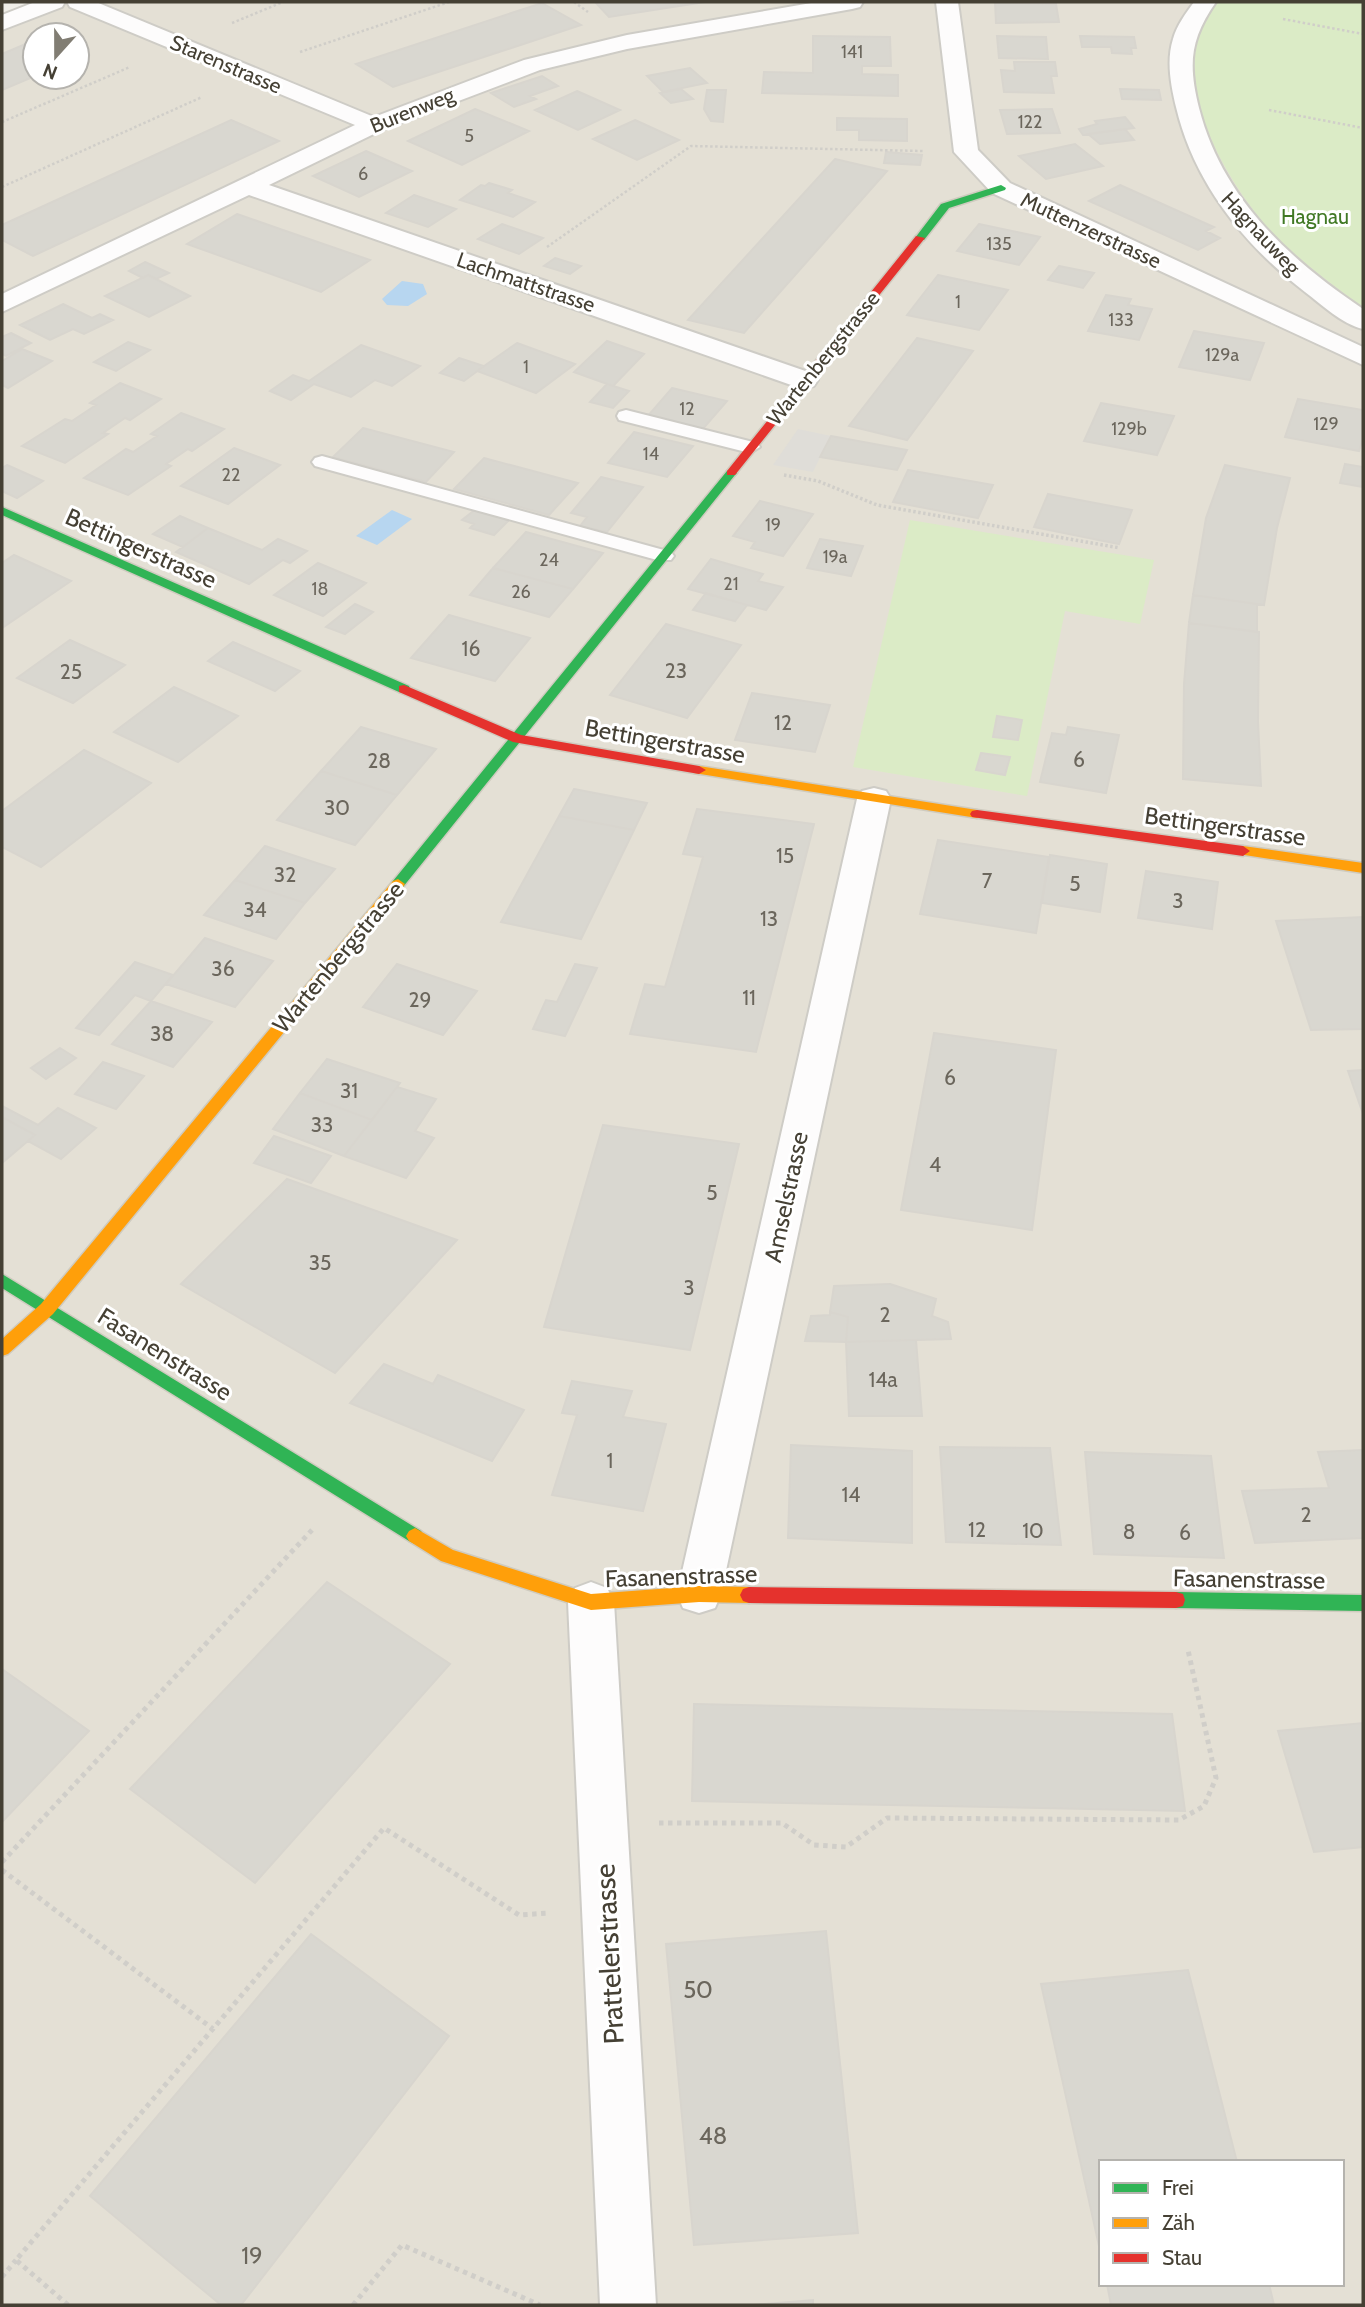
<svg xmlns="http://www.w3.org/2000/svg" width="1365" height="2307" font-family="Cabin,sans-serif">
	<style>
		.residential { fill: #e4e0d5; fill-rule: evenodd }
		.green { fill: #dbebc6 }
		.parking { fill: #dfddd8 }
		.water { fill: #b7d6f0 }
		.building { fill: #d9d7d0; stroke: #d8d5ce; stroke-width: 2 }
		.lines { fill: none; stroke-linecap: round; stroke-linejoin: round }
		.lane-casing { stroke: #ceccc6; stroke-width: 4 }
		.street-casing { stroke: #ceccc6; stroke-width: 4 }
		.fast-casing { stroke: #cfcbbf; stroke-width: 3 }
		.slow-casing { stroke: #cfcbbf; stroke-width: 3 }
		.jam-casing { stroke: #cfcbbf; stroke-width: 3 }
		.path-far2 { stroke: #d0cec9; stroke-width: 2.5; stroke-dasharray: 2.5 2.5; stroke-linecap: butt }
		.path-far1 { stroke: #d0cec9; stroke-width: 3.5; stroke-dasharray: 2.5 2.5; stroke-linecap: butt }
		.path { stroke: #d0cec9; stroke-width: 5; stroke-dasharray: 4.5 4.5; stroke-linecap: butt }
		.lane { fill: #fdfcfc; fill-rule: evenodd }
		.street { fill: #fdfcfc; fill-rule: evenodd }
		.fast { fill: #30b455; fill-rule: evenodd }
		.slow { fill: #ff9f0a; fill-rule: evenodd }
		.jam { fill: #e5322d; fill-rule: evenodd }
		.labels { text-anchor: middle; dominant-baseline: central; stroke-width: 6; stroke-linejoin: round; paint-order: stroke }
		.far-number-label { font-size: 18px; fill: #6b665c }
		.far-street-label { font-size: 21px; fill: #454034; stroke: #fff }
		.far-park-label { font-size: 21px; fill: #417925; stroke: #fff }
		.number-label { font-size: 21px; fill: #6b665c }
		.street-label { font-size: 24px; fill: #454034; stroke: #fff }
		.near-number-label { font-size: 24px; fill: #6b665c }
		.near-street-label { font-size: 28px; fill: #454034; stroke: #fff }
	</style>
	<rect width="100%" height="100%" fill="#f0eee8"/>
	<path class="residential" d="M54,2H1238L1363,201V2305H2V23ZM35,35H77V77H35ZM1101,2162H1342V2284H1101Z"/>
	<path class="green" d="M1215,2H1363V308C1330,282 1292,257 1265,225C1228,180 1191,116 1193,56C1194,38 1205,17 1215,2Z
		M910,520L1154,560L1140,624L1065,611L1027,796L853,767Z"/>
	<path class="parking" d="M798,429L831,436L813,472L773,465Z"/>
	<path class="water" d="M402,281L423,284L427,294L408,306L387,305L382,299Z
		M392,510L412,519L377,545L356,536Z"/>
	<path class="building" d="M595,2H705L609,17Z
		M995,2L1056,4L1059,22L996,23Z
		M542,3L581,25L393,87L356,64Z
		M813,36L890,37L891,66H862V74L898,75V96L762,93L764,72L813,73Z
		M997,36L1046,37L1048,59L999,58Z
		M1080,36L1134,37L1136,48H1131L1132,54L1112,53L1111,47H1082Z
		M35,40V76L2,90V54Z
		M1014,62H1055L1057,76H1051L1054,93L1004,92L1001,70L1015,71Z
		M690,68L707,83L663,92L647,76Z
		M542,76L558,86L530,96L536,99L514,107L491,93Z
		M681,89L693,99L671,103L660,93Z
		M1120,89L1159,90L1161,100L1122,99Z
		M707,90H726L723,122L711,121L704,109Z
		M577,91L620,110L578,130L535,110Z
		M475,109L529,131L462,165L408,141Z
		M1052,109L1060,133L1007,134L1000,110Z
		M1125,117L1134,128L1083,135L1079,129L1097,124L1095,121Z
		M837,118L907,119V141L859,140V130H837Z
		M231,120L279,141L33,256L2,240V225Z
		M635,120L679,140L637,160L593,139Z
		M1125,129L1134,140L1100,144L1088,134Z
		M1075,144L1103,166L1046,179L1019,156Z
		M366,151L412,171L359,197L313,176Z
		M886,152L922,155L920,165L884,163Z
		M835,159L887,171L744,333L688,320Z
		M489,183L512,190L508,193L535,202L513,217L460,200L481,185L485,186Z
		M1120,185L1214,227L1206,231L1220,238L1198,250L1089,201Z
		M414,195L456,209L428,227L386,213Z
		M237,214L280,229L370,260L321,292L187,244Z
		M502,224L543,238L519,254L478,239Z
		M979,224L1040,237L1019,265L957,251Z
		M555,258L581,266L570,274L544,266Z
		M145,262L169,273L156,279L148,275L143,278L129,271Z
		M1059,266L1094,273L1083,288L1048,280Z
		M148,275L190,296L149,317L105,296Z
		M938,275L1008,290L979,330L907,315Z
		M1106,295L1131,299L1128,305L1152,309L1139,340L1088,331Z
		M63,304L92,318L100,314L113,320L84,334L73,329L50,340L20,325Z
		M1194,331L1264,343L1250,380L1179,367Z
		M11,333L31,343L6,356L2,354V337Z
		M917,338L973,351L907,440L849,426Z
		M607,341L644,354L613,386L574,372Z
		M128,342L150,350L116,371L94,362Z
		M517,343L575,364L536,393L477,371Z
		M361,345L420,366L392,386L375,380L351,397L314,384L291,400L270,391L293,375L309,381Z
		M22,349L52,361L8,388L2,385V361Z
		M459,358L484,366L464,381L440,373Z
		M120,383L161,399L130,420L125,418L103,433L108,434L65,463L22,446L65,419L72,421L96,405L90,403Z
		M607,384L629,391L613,408L590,402Z
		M672,388L727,401L702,430L647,417Z
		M1298,399L1363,410V438L1359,451L1285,437Z
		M1101,403L1174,416L1157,455L1084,441Z
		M181,413L224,429L192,451L188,449L166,464L171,466L128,495L84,478L126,449L133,452L157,436L151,434Z
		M363,428L454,452L426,482L333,457Z
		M634,432L693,446L667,477L608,463Z
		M831,436L907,450L897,470L820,457Z
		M234,448L280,465L228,504L181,486Z
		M484,458L578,483L549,515L454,489Z
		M1345,464L1363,467V487L1340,483Z
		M7,465L43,481L17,498L2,491V468Z
		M1225,465L1290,478L1277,528L1264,605L1193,595L1206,518Z
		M908,470L993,485L978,518L893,502Z
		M601,477L643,487L607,532L580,526L587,517L571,513Z
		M1048,494L1132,510L1119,544L1034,527Z
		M760,501L813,514L783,556L751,548L755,542L733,536Z
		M476,509L511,518L494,535L470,528L474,524L462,520Z
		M180,516L208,528L183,547L153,534Z
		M208,528L262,550L278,539L307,551L290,563L283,560L249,584L176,552Z
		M526,532L603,553L573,589L493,568Z
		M820,539L863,546L851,576L807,568Z
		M14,555L71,581L2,628V563Z
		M711,559L763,574L758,581L783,587L766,610L688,589Z
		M318,563L366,583L323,616L274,595Z
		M493,568L573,589L549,617L470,595Z
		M706,593L747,605L735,621L693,610Z
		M1193,595L1257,604V632L1189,623Z
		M355,604L373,612L345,634L326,627Z
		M449,615L530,638L495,681L411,658Z
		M1189,623L1259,632L1258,721L1261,786L1183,779L1184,684Z
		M666,624L741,645L687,718L610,695Z
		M70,640L125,665L73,703L17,678Z
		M233,642L300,671L275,691L208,661Z
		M174,687L238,716L178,762L114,732Z
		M752,693L830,705L815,752L735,740Z
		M997,716L1022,720L1018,740L993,737Z
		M361,727L436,749L397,795L321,771Z
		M1068,727L1119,735L1106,793L1040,782L1052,733L1066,735Z
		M84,750L151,783L41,867L2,847V811Z
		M981,753L1010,757L1005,775L976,770Z
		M321,771L397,795L355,845L277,820Z
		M574,789L647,803L634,830L559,816Z
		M697,809L814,824L756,1052L630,1034L645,984L665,987L703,857L683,854Z
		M559,816L634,830L581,939L501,922Z
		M938,840L1049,857L1036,933L920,914Z
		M265,846L335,869L305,903L235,880Z
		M1050,855L1107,864L1100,912L1042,903Z
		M1146,871L1218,882L1212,929L1138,918Z
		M235,880L305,903L276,939L204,915Z
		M1363,917V1029L1311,1030L1276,921Z
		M205,938L273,961L235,1007L166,984Z
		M135,962L173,975L151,1001L135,995L99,1035L76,1028Z
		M397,964L477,991L443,1035L363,1007Z
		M575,964L597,968L565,1036L533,1029L546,1000L557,1002Z
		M151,1001L212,1022L173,1067L112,1044Z
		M934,1033L1056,1050L1032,1230L901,1210Z
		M60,1048L76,1058L46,1079L31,1068Z
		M327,1059L400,1083L372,1120L300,1093Z
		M103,1062L144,1076L116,1109L75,1094Z
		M1363,1070V1114L1348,1071Z
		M397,1087L436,1099L415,1131L434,1138L406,1178L344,1156Z
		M300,1093L372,1120L344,1156L273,1129Z
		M2,1106L38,1125L58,1108L96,1128L61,1159L28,1141L35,1135L2,1117Z
		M2,1117L35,1135L2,1163Z
		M603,1125L739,1144L690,1350L544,1327Z
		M274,1136L331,1156L311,1183L254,1163Z
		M287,1179L457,1240L335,1373L181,1284Z
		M890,1284L936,1299L932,1316L948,1322L951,1339L846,1342L848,1317L830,1312L834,1286Z
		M830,1312L848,1317L846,1342L805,1341L811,1316L830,1315Z
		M916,1340L922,1416H849L846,1342Z
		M384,1364L433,1384L438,1375L524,1410L492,1461L350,1403Z
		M572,1381L632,1391L623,1417L666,1424L643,1511L552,1495L577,1415L562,1413Z
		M791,1445L912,1451V1543L788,1538Z
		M940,1447L1050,1448L1061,1545L946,1542Z
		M1363,1450V1538L1255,1543L1242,1491L1329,1488L1318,1452Z
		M1085,1452L1211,1456L1224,1558L1094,1554Z
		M327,1582L450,1664L255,1883L130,1789Z
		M2,1669L89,1731L2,1822Z
		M694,1704L1172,1714L1185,1811L692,1801Z
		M1363,1723V1847L1314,1852L1278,1731Z
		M826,1931L858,2233L694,2245L666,1944Z
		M311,1934L449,2036L241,2305H221L90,2196Z
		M1188,1970L1237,2162H1101V2255L1041,1984Z
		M1107,2284H1269L1274,2305H1111Z
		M813,2300V2305H753Z"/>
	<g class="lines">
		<g class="lane-casing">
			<path id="lane" d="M626,410L757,443L760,447L750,453L619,420L617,416L619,412Z
				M322,456L671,552L674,556L671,560H657L315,466L312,462L315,458Z"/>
		</g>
		<g class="street-casing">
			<path id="street" d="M35,2H65L62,7L2,30V15Z
				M67,2H96L374,117L524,60L627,35L817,2H863L860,7L852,9L627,49L540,70L382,130L269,185L814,374L818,380L814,386L804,388L794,386L249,195L2,312V294L355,125L70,7Z
				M936,2H958L978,150L1010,183L1363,347V365L992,193L954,152Z
				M1194,2H1216C1190,39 1188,64 1199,108C1222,198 1289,259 1363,309V329C1342,324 1322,305 1305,292C1244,245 1194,183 1176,107C1171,86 1166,61 1173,39C1177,25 1186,13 1194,2Z
				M874,788L886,791L891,799L721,1594L715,1608L699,1613L683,1608L677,1594L857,799L862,791Z
				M591,1582L607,1588L614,1602L656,2305H600L568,1602L575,1588Z"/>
		</g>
		<g class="fast-casing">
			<path id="fast" d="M1001,185L1006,188L1005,190L949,208L924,240L915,238L941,204Z
				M731,469L737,473L735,475L403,887H393L391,884L393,881L727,471Z
				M2,507L409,686L410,689L404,693L399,692L2,515Z
				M2,1274L421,1531L424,1536L421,1541L415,1544L409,1541L2,1288Z
				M1176,1592L1363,1595V1611L1176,1608L1169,1606L1167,1600L1169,1594Z"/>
		</g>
		<g class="slow-casing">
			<path id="slow" d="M699,766L977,810L984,814L977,818L694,773L692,770L694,767Z
				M1243,846L1363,863V873L1238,854L1236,851L1238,848Z
				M398,879L405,884L403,887L53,1314L8,1354L2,1356V1339L41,1304L393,881Z
				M415,1528L453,1550L591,1594L699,1586L749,1587L755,1589L758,1595L755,1601L749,1603L699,1602L591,1610L441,1561L409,1541L406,1536L409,1531Z"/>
		</g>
		<g class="jam-casing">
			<path id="jam" d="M916,236L925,238L735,475H727V471Z
				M404,685L521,735L699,766L706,770L699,774L513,742L399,692V686Z
				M977,810L1243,846L1250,851L1243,856L972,817L970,814L972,811Z
				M749,1587L1176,1592L1183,1594L1185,1600L1183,1606L1176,1608L749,1603L743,1601L740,1595L743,1589Z"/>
		</g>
		<path class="path-far2" d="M574,2L588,12
			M1283,19L1363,34
			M232,23L283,2
			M300,52L449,2
			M1269,110L1363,128
			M2,122L130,67
			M2,187L202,97
			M547,247L691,146L923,151"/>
		<path class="path-far1" d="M784,475L818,481L877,505L1120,548"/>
		<path class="path" d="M659,1823H782L814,1845L846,1847L887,1818L1179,1820L1204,1806L1216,1778L1188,1650
			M2,1862L312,1530
			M2,1870L213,2029
			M2,2277L16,2260
			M68,2305L16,2260L384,1828L519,1915L550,1913
			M353,2305L402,2245L540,2305"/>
		<use href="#lane" class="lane"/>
		<use href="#street" class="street"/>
		<use href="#fast" class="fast"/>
		<use href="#slow" class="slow"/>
		<use href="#jam" class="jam"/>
	</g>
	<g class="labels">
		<g class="far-number-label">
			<text x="852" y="52">141</text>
			<text x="1030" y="122">122</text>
			<text x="469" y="136">5</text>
			<text x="363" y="174">6</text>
			<text x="999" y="244">135</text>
			<text x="958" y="302">1</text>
			<text x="1121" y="320">133</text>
			<text x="1222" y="355">129a</text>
			<text x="526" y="367">1</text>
			<text x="687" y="409">12</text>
			<text x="1326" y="424">129</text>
			<text x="1129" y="429">129b</text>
			<text x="651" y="454">14</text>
			<text x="231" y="475">22</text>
			<text x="773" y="525">19</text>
			<text x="835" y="557">19a</text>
			<text x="549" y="560">24</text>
			<text x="731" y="584">21</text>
			<text x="320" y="589">18</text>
			<text x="521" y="592">26</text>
		</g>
		<g class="far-street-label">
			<text transform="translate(226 64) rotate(23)">Starenstrasse</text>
			<text transform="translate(412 110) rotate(-22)">Burenweg</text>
			<text transform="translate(1091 230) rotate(25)">Muttenzerstrasse</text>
			<text transform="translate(1261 233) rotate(47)">Hagnauweg</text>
			<text transform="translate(526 282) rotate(19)">Lachmattstrasse</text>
			<text transform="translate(823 358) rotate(-51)">Wartenbergstrasse</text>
		</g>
		<g class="far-park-label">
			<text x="1315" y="216">Hagnau</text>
		</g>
		<g class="number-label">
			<text x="471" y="648">16</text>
			<text x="676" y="670">23</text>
			<text x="71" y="671">25</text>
			<text x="783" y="722">12</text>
			<text x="1079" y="759">6</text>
			<text x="379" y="760">28</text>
			<text x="337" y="807">30</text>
			<text x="785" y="855">15</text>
			<text x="285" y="874">32</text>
			<text x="987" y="880">7</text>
			<text x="1075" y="883">5</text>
			<text x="1178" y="900">3</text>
			<text x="255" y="909">34</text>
			<text x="769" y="918">13</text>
			<text x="223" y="968">36</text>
			<text x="749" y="997">11</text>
			<text x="420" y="999">29</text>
			<text x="162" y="1033">38</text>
			<text x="950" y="1077">6</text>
			<text x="349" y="1090">31</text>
			<text x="322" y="1124">33</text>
			<text x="935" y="1164">4</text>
			<text x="712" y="1192">5</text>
			<text x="320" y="1262">35</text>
			<text x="689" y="1287">3</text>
			<text x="885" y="1314">2</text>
			<text x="883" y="1379">14a</text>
			<text x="610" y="1460">1</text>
			<text x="851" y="1494">14</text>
			<text x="1306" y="1514">2</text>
			<text x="977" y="1529">12</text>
			<text x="1033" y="1530">10</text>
			<text x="1129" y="1531">8</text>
			<text x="1185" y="1532">6</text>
		</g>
		<g class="street-label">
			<text transform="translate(141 548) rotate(24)">Bettingerstrasse</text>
			<text transform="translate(665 741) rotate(10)">Bettingerstrasse</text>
			<text transform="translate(1225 826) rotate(8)">Bettingerstrasse</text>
			<text transform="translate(338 957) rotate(-50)">Wartenbergstrasse</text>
			<text transform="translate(786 1197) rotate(-78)">Amselstrasse</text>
			<text transform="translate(165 1354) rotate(32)">Fasanenstrasse</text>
			<text transform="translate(681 1576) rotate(-2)">Fasanenstrasse</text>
			<text transform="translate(1249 1579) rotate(1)">Fasanenstrasse</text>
		</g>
		<g class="near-number-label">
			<text x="698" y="1989">50</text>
			<text x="713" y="2135">48</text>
			<text x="252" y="2255">19</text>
		</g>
		<g class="near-street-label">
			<text transform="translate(609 1954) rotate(-93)">Prattelerstrasse</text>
		</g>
	</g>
	<rect width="1365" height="2307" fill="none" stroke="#454034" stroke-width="7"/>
	<rect x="1099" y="2160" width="245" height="126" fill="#ffffff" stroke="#b5b3ae" stroke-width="2"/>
	<rect x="1113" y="2183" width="35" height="10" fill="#30b455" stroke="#b5b3ae" stroke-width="2"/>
	<text x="1162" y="2195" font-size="21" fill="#454034">Frei</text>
	<rect x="1113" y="2218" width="35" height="10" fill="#ff9f0a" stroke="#b5b3ae" stroke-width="2"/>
	<text x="1162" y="2230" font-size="21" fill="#454034">Zäh</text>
	<rect x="1113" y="2253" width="35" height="10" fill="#e5322d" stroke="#b5b3ae" stroke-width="2"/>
	<text x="1162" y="2265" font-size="21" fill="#454034">Stau</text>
	<g transform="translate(56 56) rotate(201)"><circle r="33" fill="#ffffff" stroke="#b5b3ae" stroke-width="2"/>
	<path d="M0-5L12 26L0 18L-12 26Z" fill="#817d73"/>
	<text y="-10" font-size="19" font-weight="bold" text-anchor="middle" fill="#454034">N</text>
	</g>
</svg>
